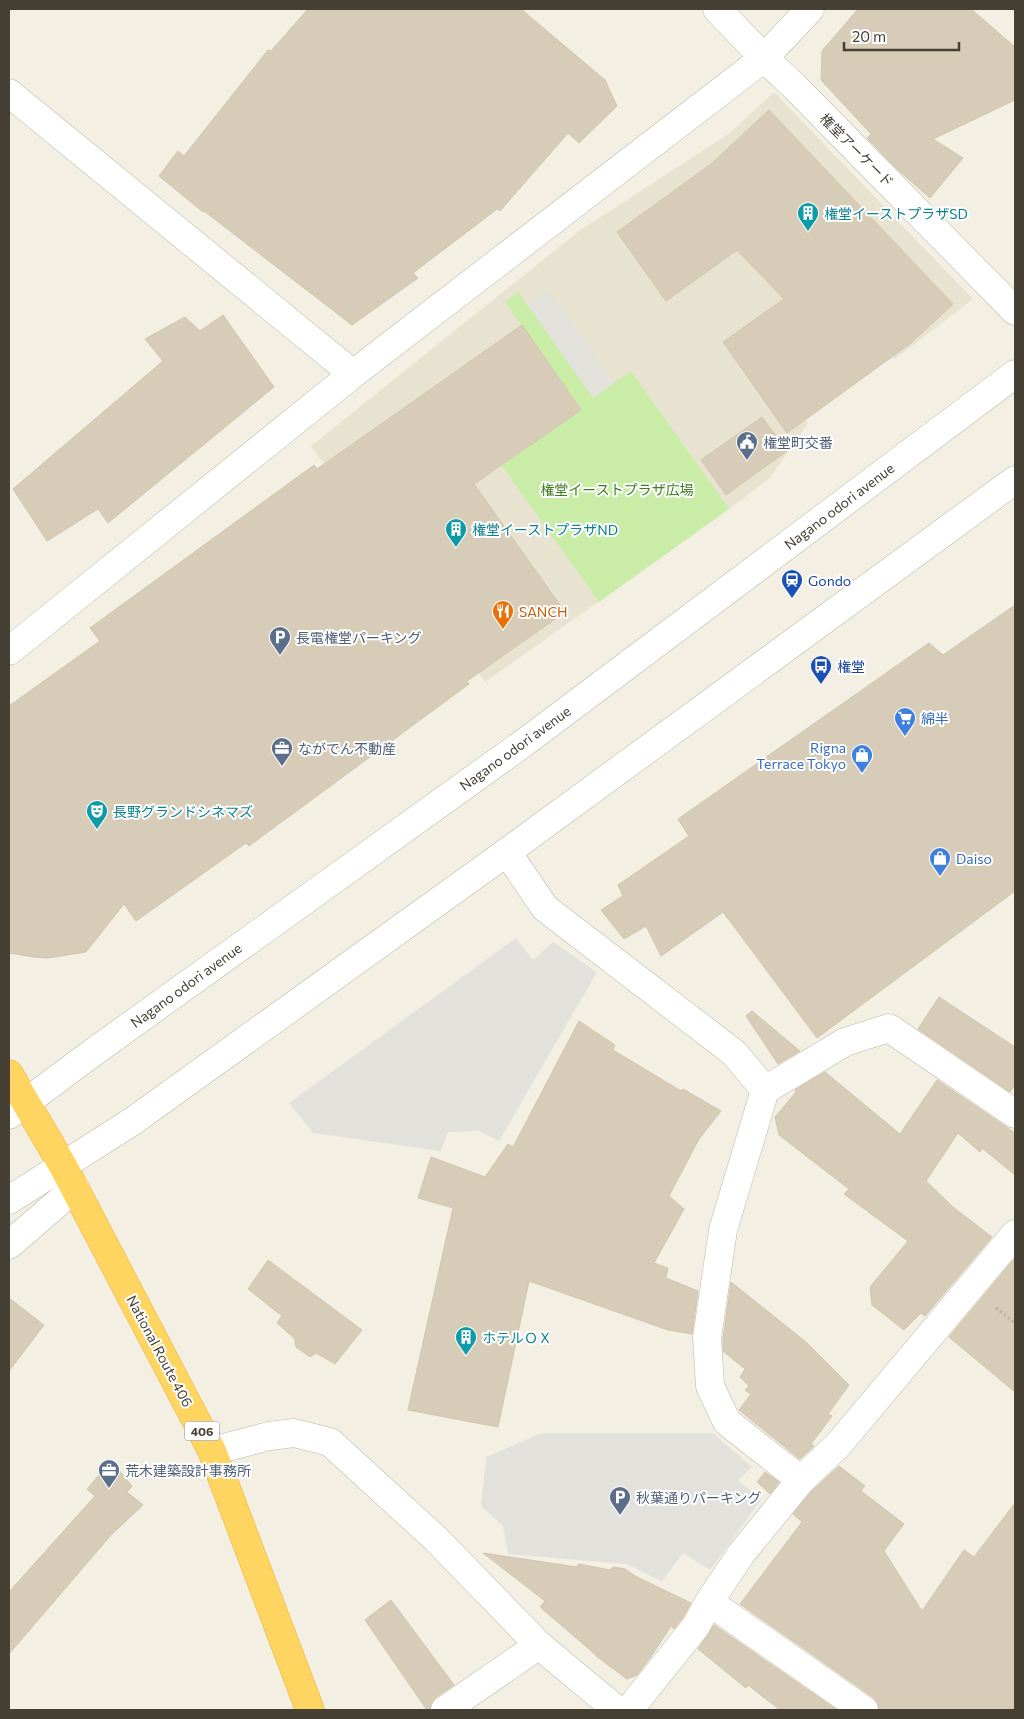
<svg xmlns="http://www.w3.org/2000/svg" width="1024" height="1719" font-family="Commissioner,'Noto Sans JP',sans-serif">
	<style>
		.residential { fill: #e8e2d0 }
		.green { fill: #c9eca7 }
		.parking { fill: #e3e1dc }
		.building { fill: #d6ccb7; stroke: #d2c5aa }
		.lines { fill: none; stroke-linecap: round; stroke-linejoin: round }
		.minor-casing { stroke: #c0b8a5; stroke-width: 29 }
		.highway-casing { stroke: #edaf23; stroke-width: 29 }
		.path { stroke: #c3b594; stroke-width: 3; stroke-dasharray: 2.5 2.5; stroke-linecap: butt }
		.minor { stroke: #fff; stroke-width: 28 }
		.highway { stroke: #ffd562; stroke-width: 28 }
		.labels { text-anchor: middle; dominant-baseline: central; stroke-width: 4; stroke-linejoin: round; paint-order: stroke }
		.shield { fill: #fff; stroke: #7e7970; stroke-width: 1 }
		.shield-label { font-size: 12px; font-weight: bold; fill: #463f33 }
		.street-label { font-size: 14px; fill: #463f33; stroke: #fff }
		.culture-label { font-size: 14px; fill: #0d838f; stroke: #fff; text-anchor: start }
		.service-label { font-size: 14px; fill: #4e5e75; stroke: #fff; text-anchor: start }
		.park-label { font-size: 14px; fill: #3e7d20; stroke: #fff }
		.transit-label { font-size: 14px; fill: #164399; stroke: #fff; text-anchor: start }
		.food-label { font-size: 14px; fill: #c56008; stroke: #fff; text-anchor: start }
		.shop-label { font-size: 14px; fill: #366cbe; stroke: #fff; text-anchor: start }
	</style>
	<rect width="100%" height="100%" fill="#f3efe3"/>
	<path class="residential" d="M774,92L973,299L895,359L865,321L788,394L808,423L770,478L729,509L485,682L311,446L579,231L730,133Z"/>
	<path class="green" d="M518,292L593,397L631,371L729,509L599,602L502,466L581,409L505,302Z"/>
	<path class="parking" d="M549,291L614,383L593,398L528,305Z
		M516,938L533,960L553,942L597,972L499,1141L479,1131L448,1132L441,1151L313,1133L289,1103Z
		M542,1433H713L752,1467L738,1480L761,1500L710,1570L683,1553L662,1581L626,1564L508,1554L503,1526L481,1506L486,1457Z"/>
	<path class="building" d="M308,9H521L605,80L617,106L579,143L568,133L500,211L497,209L413,273L418,278L352,325L204,211L203,212L159,176L178,151L184,156L268,50L271,51Z
		M858,9H971L1015,47V100L933,139L963,158L930,198L897,169L867,138L871,134L821,80L822,51Z
		M769,110L953,304L911,343L787,433L723,342L784,299L737,250L666,301L617,232L711,164Z
		M223,315L274,387L108,523L98,509L47,541L13,489L163,361L145,339L185,317L200,331Z
		M522,325L581,410L474,484L565,612L467,681L469,684L249,846L246,843L136,921L124,904L86,952L48,958L34,957L9,953V706L100,641L90,628L314,465L317,469Z
		M762,417L787,451L726,495L701,460Z
		M1015,605V891L817,1038L723,912L661,956L646,926L624,939L601,910L623,896L618,885L689,836L678,819L929,643L943,655Z
		M939,997L1015,1047V1084L1010,1092L918,1029Z
		M752,1011L800,1051L778,1064L746,1016Z
		M579,1021L615,1045L613,1050L681,1091L683,1089L721,1111L699,1139L669,1196L684,1209L654,1263L668,1268L666,1278L698,1291L692,1334L668,1330L529,1281L498,1427L408,1410L453,1208L418,1198L431,1157L485,1177L508,1144L513,1147Z
		M825,1072L900,1134L937,1080L1015,1133V1175L982,1148L980,1152L958,1133L926,1181L953,1207L992,1237L925,1316L921,1313L904,1330L872,1305L870,1287L908,1241L844,1194L849,1189L779,1135L775,1117L796,1092L795,1090Z
		M1015,1258V1392L949,1337Z
		M268,1260L362,1330L335,1364L316,1353L310,1357L296,1347L295,1339L277,1323L282,1316L248,1289Z
		M731,1282L806,1342L849,1385L828,1414L832,1416L811,1444L814,1446L800,1459L739,1410L751,1394L745,1390L749,1386L740,1377L745,1369L723,1351V1339Z
		M9,1298L44,1325L9,1371Z
		M111,1461L132,1486L127,1492L143,1505L111,1535L9,1654V1592L95,1496L87,1489Z
		M839,1466L865,1486L861,1491L904,1524L884,1551L922,1611L964,1550L974,1557L1015,1503V1710H879L878,1703L873,1697L740,1604L802,1522L793,1514L812,1491Z
		M765,1472L779,1482L770,1494L757,1482Z
		M483,1553L577,1567L579,1564L610,1570L613,1567L625,1569L637,1577L691,1603L683,1617L674,1629L671,1626L650,1658L637,1675L627,1679L596,1656V1655L540,1607L545,1601Z
		M391,1600L454,1685L436,1697L431,1703L430,1710H427L365,1620Z
		M714,1625L837,1710H780L748,1685L746,1688L698,1649Z"/>
	<g class="lines">
		<g class="minor-casing">
			<path id="minor" d="M717,9L764,58L794,86L1015,311
				M9,93L353,374
				M9,651L353,374L764,58L810,9
				M507,852L545,908L734,1053L765,1090
				M9,1115L95,1051L525,742L1015,374
				M9,1200L133,1121L507,852L1015,480
				M9,1245L75,1188
				M212,1451L269,1436L294,1433L330,1442L436,1539L539,1645L617,1710
				M801,1480L727,1422L710,1386L707,1338L723,1230L765,1090L845,1042L889,1028L1015,1114
				M709,1602L864,1710
				M445,1710L539,1645
				M629,1710L696,1626L709,1602L741,1554L801,1480L838,1445L1015,1234"/>
		</g>
		<g class="highway-casing">
			<path id="highway" d="M9,1074L63,1166L212,1451L310,1710"/>
		</g>
		<path class="path" d="M996,1308L1015,1323"/>
		<use href="#minor" class="minor"/>
		<use href="#highway" class="highway"/>
	</g>
	<defs>
		<g id="building-pin" transform="scale(1.125)"><path d="M0 17L-7.5 6A9.5 9.5 0 1 1 7.5 6Z" fill="#0f9aa8" stroke="#fff"/><path d="M-4-6H4V6H1V3H-1V6H-4ZM-2.5-4.3h1.7v1.8h-1.7ZM.8-4.3h1.7v1.8H.8ZM-2.5-1h1.7V.8h-1.7ZM.8-1h1.7V.8H.8Z" fill="#fff"/></g>
		<g id="civic-pin" transform="scale(1.125)"><path d="M0 17L-7.5 6A9.5 9.5 0 1 1 7.5 6Z" fill="#5c6f8a" stroke="#fff"/><path d="M-.6-6.5H3V-4.5H.6V-3L4-1V1h2V6H-6V1h2V-1L-.6-3ZM-1.2 2.5V6h2.4V2.5Z" fill="#fff"/></g>
		<g id="station-pin" transform="scale(1.125)"><path d="M0 17L-7.5 6A9.5 9.5 0 1 1 7.5 6Z" fill="#1a4fb4" stroke="#fff"/><path d="M-3-6H3Q5-6 5-4V2Q5 4 3 4L4.5 6H3L1.5 4h-3L-3 6H-4.5L-3 4Q-5 4-5 2V-4Q-5-6-3-6ZM-3.5-4v3h7v-3ZM-3.5 1v1.5H-2V1ZM2 1v1.5H3.5V1Z" fill="#fff"/></g>
		<g id="restaurant-pin" transform="scale(1.125)"><path d="M0 17L-7.5 6A9.5 9.5 0 1 1 7.5 6Z" fill="#e8710a" stroke="#fff"/><path d="M-5-6h1v4h1v-4h1v4h1v-4h1v5L-1.5 .5V6h-2V.5L-5-1ZM5-6V6H3V1.5H1.5Q1.5-4 5-6Z" fill="#fff"/></g>
		<g id="parking-pin" transform="scale(1.125)"><path d="M0 17L-7.5 6A9.5 9.5 0 1 1 7.5 6Z" fill="#5c6f8a" stroke="#fff"/><path d="M-3.5-5.5H1a3.5 3.5 0 0 1 0 7H-1V5.5H-3.5ZM-1-3.4V-.6H.8a1.4 1.4 0 0 0 0-2.8Z" fill="#fff"/></g>
		<g id="bus-pin" transform="scale(1.125)"><path d="M0 17L-7.5 6A9.5 9.5 0 1 1 7.5 6Z" fill="#1a4fb4" stroke="#fff"/><path d="M-5-6H5V4H4V6H2V4H-2V6H-4V4H-5ZM-3.5-4V0h7V-4ZM-3.5 1.2v1.5H-2V1.2ZM2 1.2v1.5H3.5V1.2Z" fill="#fff"/></g>
		<g id="supermarket-pin" transform="scale(1.125)"><path d="M0 17L-7.5 6A9.5 9.5 0 1 1 7.5 6Z" fill="#3f7fe0" stroke="#fff"/><path d="M-6-5.5h2.5l.6 2H6L4.5 2H-2.5L-4.4-4H-6ZM-1.5 3.2a1.3 1.3 0 1 0 .1 0ZM3 3.2a1.3 1.3 0 1 0 .1 0Z" fill="#fff"/></g>
		<g id="office-pin" transform="scale(1.125)"><path d="M0 17L-7.5 6A9.5 9.5 0 1 1 7.5 6Z" fill="#5c6f8a" stroke="#fff"/><path d="M-6-3h4V-5.5h4V-3h4V5H-6ZM-1-4.5V-3h2v-1.5ZM-6 0V1H6V0Z" fill="#fff"/></g>
		<g id="shop-pin" transform="scale(1.125)"><path d="M0 17L-7.5 6A9.5 9.5 0 1 1 7.5 6Z" fill="#3f7fe0" stroke="#fff"/><path d="M-5-2.5h2.3a2.7 3.5 0 0 1 5.4 0H5L5.5 6h-11ZM-1.5-2.5h3a1.5 2.3 0 0 0-3 0Z" fill="#fff"/></g>
		<g id="theatre-pin" transform="scale(1.125)"><path d="M0 17L-7.5 6A9.5 9.5 0 1 1 7.5 6Z" fill="#0f9aa8" stroke="#fff"/><path d="M-5-5.5Q0-4 5-5.5V0Q5 5 0 6Q-5 5-5 0ZM-3.3-2.5H-1v1.5H-3.3ZM1-2.5H3.3v1.5H1ZM-2.8 1Q0 5.5 2.8 1Z" fill="#fff"/></g>
	</defs>
	<g fill-rule="evenodd">
		<use href="#building-pin" x="808" y="213"/>
		<use href="#civic-pin" x="747" y="442"/>
		<use href="#building-pin" x="456" y="529"/>
		<use href="#station-pin" x="792" y="580"/>
		<use href="#restaurant-pin" x="503" y="611"/>
		<use href="#parking-pin" x="280" y="637"/>
		<use href="#bus-pin" x="821" y="666"/>
		<use href="#supermarket-pin" x="905" y="718"/>
		<use href="#office-pin" x="282" y="748"/>
		<use href="#shop-pin" x="862" y="755"/>
		<use href="#theatre-pin" x="97" y="811"/>
		<use href="#shop-pin" x="940" y="858"/>
		<use href="#building-pin" x="466" y="1337"/>
		<use href="#office-pin" x="109" y="1470"/>
		<use href="#parking-pin" x="620" y="1497"/>
	</g>
	<g class="labels">
		<rect class="shield" x="184.5" y="1421.5" width="35" height="19" rx="4"/>
		<g class="shield-label">
			<text x="202" y="1431">406</text>
		</g>
		<g class="street-label">
			<text transform="translate(857 150) rotate(45)">権堂アーケード</text>
			<text transform="translate(839 506) rotate(-37)">Nagano odori avenue</text>
			<text transform="translate(515 748) rotate(-36)">Nagano odori avenue</text>
			<text transform="translate(186 985) rotate(-36)">Nagano odori avenue</text>
			<text transform="translate(160 1351) rotate(62)">National Route 406</text>
		</g>
		<g class="culture-label">
			<text x="824" y="213">権堂イーストプラザSD</text>
			<text x="472" y="529">権堂イーストプラザND</text>
			<text x="113" y="811">長野グランドシネマズ</text>
			<text x="482" y="1337">ホテルＯＸ</text>
		</g>
		<g class="service-label">
			<text x="763" y="442">権堂町交番</text>
			<text x="296" y="637">長電権堂パーキング</text>
			<text x="298" y="748">ながでん不動産</text>
			<text x="125" y="1470">荒木建築設計事務所</text>
			<text x="636" y="1497">秋葉通りパーキング</text>
		</g>
		<g class="park-label">
			<text x="617" y="489">権堂イーストプラザ広場</text>
		</g>
		<g class="transit-label">
			<text x="808" y="580">Gondo</text>
			<text x="837" y="666">権堂</text>
		</g>
		<g class="food-label">
			<text x="519" y="611">SANCH</text>
		</g>
		<g class="shop-label">
			<text x="921" y="718">綿半</text>
			<text x="846" y="747" text-anchor="end">Rigna<tspan x="846" dy="16">Terrace Tokyo</tspan></text>
			<text x="956" y="858">Daiso</text>
		</g>
	</g>
	<rect width="1024" height="1719" fill="none" stroke="#463f33" stroke-width="20"/>
	<path d="M844 42v8h115v-8" fill="none" stroke="#463f33" stroke-width="2.5"/>
	<text x="852" y="42" font-size="15" fill="#463f33" stroke="#ffffff" stroke-width="4" paint-order="stroke">20 m</text>
</svg>
